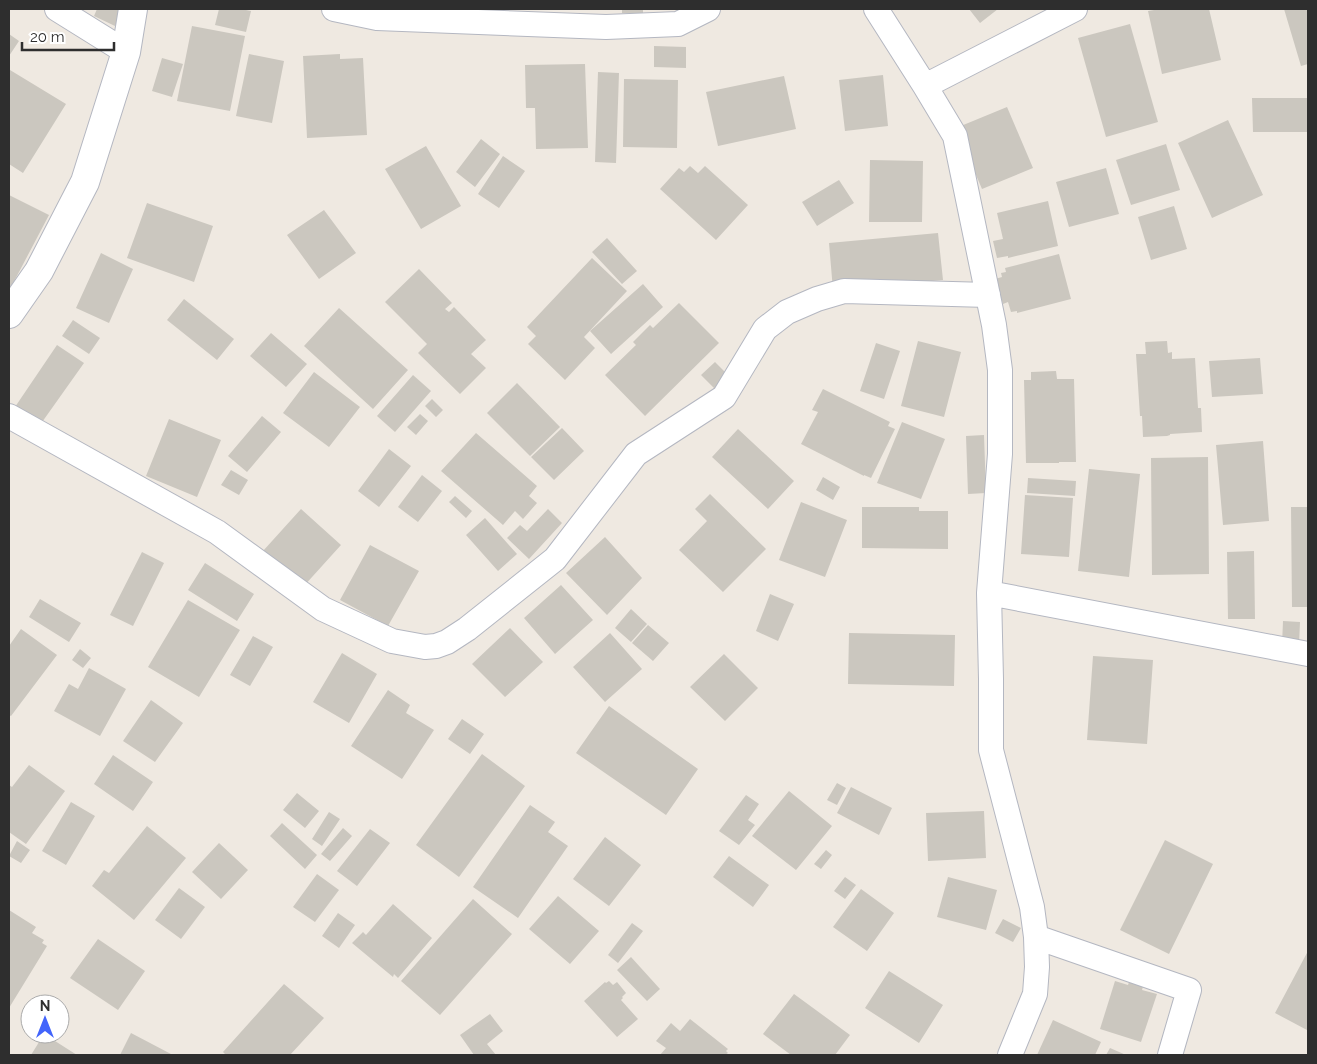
<svg xmlns="http://www.w3.org/2000/svg" width="1317" height="1064" font-family="Raleway,sans-serif">
	<style>
		.building { fill: #cbc7bf }
		.lines { fill: none; stroke-linecap: round; stroke-linejoin: round }
		.minor-casing { stroke: #b4b7c1; stroke-width: 26 }
		.tertiary-casing { stroke: #b4b7c1; stroke-width: 30 }
		.minor { stroke: #fff; stroke-width: 24 }
		.tertiary { stroke: #fff; stroke-width: 28 }
	</style>
	<rect width="100%" height="100%" fill="#efe9e1"/>
	<path class="building" d="M97,9H117L122,11L115,26L94,16Z
		M219,9H241L251,11L246,32L215,25Z
		M622,9H643V13H622Z
		M969,9H998L980,23Z
		M1160,9H1209L1221,60L1162,74L1148,11Z
		M1284,9H1308V64L1301,66Z
		M1130,24L1158,122L1106,137L1078,38Z
		M192,26L245,36L230,111L177,101Z
		M9,34L19,41L9,56Z
		M654,46L686,47V68L654,67Z
		M249,54L284,61L272,123L236,116Z
		M340,54V59L363,58L367,135L307,138L303,56Z
		M162,58L183,64L172,97L152,91Z
		M585,64L588,148L536,149L535,108H526L525,65Z
		M10,70L66,104L23,173L9,164V73Z
		M598,72L619,73L616,163L595,162Z
		M883,75L888,126L845,131L839,80Z
		M784,76L796,129L718,146L706,92Z
		M624,79L678,80L677,148L623,147Z
		M1252,98H1308V132H1253Z
		M1007,107L1033,168L982,189L956,128Z
		M1228,120L1263,195L1212,218L1178,143Z
		M481,139L500,154L475,187L456,172Z
		M1166,144L1180,190L1131,205L1116,160Z
		M426,146L461,206L421,229L385,169Z
		M503,156L525,171L499,208L478,194Z
		M870,160L923,161L922,222H869Z
		M690,166L698,173L705,166L748,205L716,240L660,189L679,168L684,172Z
		M1106,168L1119,214L1069,227L1056,182Z
		M839,180L854,203L817,226L802,202Z
		M9,195L49,215L9,291Z
		M1048,201L1058,246L1008,258V256L997,258L993,241L1003,239L997,213Z
		M147,203L213,226L194,282L127,258Z
		M1174,206L1187,249L1151,260L1138,217Z
		M324,210L356,253L319,279L287,235Z
		M938,233L943,280L833,290L829,243Z
		M607,238L637,271L622,284L592,252Z
		M101,253L133,269L109,323L76,308Z
		M1059,254L1071,299L1017,313V311L1011,312L1008,302L1003,304L995,279L1002,277L1001,273L1006,272L1005,268Z
		M592,258L627,291L584,337L595,348L565,380L528,344L536,336L527,327Z
		M419,269L452,303L445,309L449,312L454,307L486,340L471,354L486,368L460,394L418,353L427,344L385,302Z
		M643,284L663,307L611,354L590,331Z
		M184,299L234,339L217,360L167,320Z
		M679,303L719,343L645,416L605,375L636,345L633,342L650,325L653,328Z
		M339,308L408,370L373,409L304,346Z
		M73,320L100,338L89,354L62,336Z
		M271,333L307,364L286,387L250,356Z
		M918,341L961,352L944,417L901,406Z
		M1167,341L1168,353L1172,352V359L1195,358L1198,408H1201L1202,432L1170,434V435L1167,436L1143,437L1142,416H1140L1136,354H1146L1145,342Z
		M876,343L900,351L884,399L860,391Z
		M57,345L84,363L40,425L15,407Z
		M1260,358L1263,394L1212,397L1209,361Z
		M715,362L730,377L716,390L701,375Z
		M1056,371L1057,379H1074L1076,462H1059V463H1026L1024,380H1031V372Z
		M314,372L360,407L329,447L283,413Z
		M413,375L431,391L395,432L377,416Z
		M517,383L560,427L530,456L487,413Z
		M823,389L890,422L888,426L895,429L871,478L864,475V476L801,444L818,412L812,410Z
		M432,399L443,410L436,417L425,406Z
		M420,414L428,421L416,435L407,427Z
		M262,416L281,432L247,472L228,456Z
		M169,419L221,440L197,497L146,476Z
		M902,422L945,439L921,499L877,483Z
		M562,428L584,451L554,480L531,457Z
		M738,429L794,481L768,509L712,457Z
		M476,433L537,486L529,496L537,503L523,519L515,511L503,525L441,471Z
		M984,435L986,493L968,494L966,436Z
		M1263,441L1269,521L1223,525L1216,445Z
		M389,449L411,466L379,507L358,491Z
		M1208,457L1209,574L1152,575L1151,458Z
		M1089,469L1140,474L1129,577L1078,571Z
		M231,470L248,480L239,495L221,485Z
		M422,475L442,491L418,522L398,507Z
		M823,477L840,487L833,500L816,490Z
		M1028,478L1076,481L1075,496L1027,493Z
		M710,494L766,549L723,592L679,550L707,521L695,509Z
		M1025,495L1073,498L1069,557L1021,554Z
		M455,496L472,511L466,518L449,502Z
		M801,502L847,520L825,577L779,560Z
		M862,507H919V511H948V549L862,548Z
		M1291,507H1308V607H1292Z
		M301,509L341,545L303,587L263,551Z
		M548,509L562,523L529,559L507,538L520,525L527,531Z
		M485,518L517,554L498,571L466,535Z
		M605,537L642,578L607,615L566,573Z
		M370,545L419,571L388,626L340,600Z
		M1254,551L1255,619H1228L1227,552Z
		M142,552L164,563L133,626L110,615Z
		M205,563L254,594L237,621L188,590Z
		M561,585L593,620L555,654L524,618Z
		M770,594L794,604L778,641L756,631Z
		M40,599L81,623L69,642L29,617Z
		M188,600L240,630L199,697L148,667Z
		M631,609L647,624L631,642L615,628Z
		M1283,621L1300,622L1299,645H1282Z
		M648,625L669,643L653,661L632,643Z
		M510,628L543,662L505,697L472,664Z
		M21,629L57,655L11,716L9,715V646Z
		M610,633L642,669L605,702L573,667Z
		M849,633L955,635L954,686L848,684Z
		M253,636L273,647L250,686L230,675Z
		M80,649L91,658L83,668L72,660Z
		M342,653L377,674L349,723L313,702Z
		M724,654L758,688L725,721L690,687Z
		M1093,656L1153,660L1147,744L1087,740Z
		M89,668L126,689L100,736L54,711L69,684L78,689Z
		M388,690L410,705L406,713L434,730L402,779L351,746Z
		M151,700L183,723L155,762L123,741Z
		M609,706L698,769L666,815L576,753Z
		M462,719L484,734L470,754L448,739Z
		M482,754L525,786L459,877L416,845Z
		M113,755L153,782L133,811L94,784Z
		M29,765L65,791L26,844L9,832V785L12,787Z
		M837,783L846,788L837,805L827,800Z
		M851,787L892,808L879,835L837,813Z
		M789,791L832,826L796,870L752,836Z
		M297,793L319,811L305,828L283,810Z
		M746,795L759,804L748,820L755,825L739,845L719,831Z
		M71,802L95,816L66,865L42,851Z
		M530,805L555,822L548,832L568,846L518,918L473,887Z
		M984,811L986,858L928,861L926,813Z
		M329,812L340,819L322,846L312,839Z
		M282,823L317,855L305,869L270,836Z
		M147,826L186,858L134,920L92,886L104,870L109,873Z
		M343,828L352,836L330,861L321,854Z
		M370,829L390,843L357,886L337,871Z
		M605,837L641,865L609,906L573,879Z
		M1165,840L1213,864L1169,954L1120,930Z
		M17,841L30,850L21,863L9,856Z
		M219,843L248,870L221,899L192,872Z
		M826,850L832,855L821,869L814,864Z
		M729,856L769,885L753,907L713,877Z
		M317,874L339,890L315,922L293,907Z
		M845,877L856,885L845,899L834,891Z
		M948,877L997,890L986,930L937,917Z
		M179,888L205,907L181,939L155,920Z
		M861,889L894,913L867,951L833,927Z
		M558,896L599,931L570,964L529,929Z
		M473,899L512,934L440,1015L401,981Z
		M393,904L432,938L398,978L394,974L393,977L352,943L363,932L366,935Z
		M9,910L36,927L32,933L44,940L42,943L47,946L9,1008Z
		M338,913L355,925L339,948L322,936Z
		M1003,919L1021,928L1013,942L995,933Z
		M632,923L643,931L618,963L608,955Z
		M98,939L145,971L118,1010L70,978Z
		M1308,951V1027L1307,1030L1275,1013Z
		M631,957L660,989L647,1001L617,970Z
		M889,971L943,1005L919,1043L865,1008Z
		M1130,979L1144,983L1142,990L1157,994L1141,1042L1100,1029L1115,981L1128,985Z
		M609,981L613,985L617,982L626,993L622,997L623,998L621,1000L638,1019L617,1037L584,1001L605,982L606,983Z
		M284,984L324,1018L290,1055H226L223,1052Z
		M794,994L850,1035L835,1055H791L763,1034Z
		M30,1014V1032L22,1027Z
		M490,1014L503,1031L487,1044L496,1055H474L460,1035Z
		M690,1019L728,1049L726,1051L728,1053L725,1055H660L666,1048L656,1041L671,1023L680,1031Z
		M1053,1020L1101,1042L1095,1055H1037Z
		M131,1033L171,1054L170,1055H120Z
		M44,1034L77,1055H31Z
		M1110,1048L1126,1055H1106Z"/>
	<g class="lines">
		<g class="minor-casing">
			<path id="minor" d="M57,9L126,52
				M334,9L377,18L606,27L678,24L708,9
				M876,9L925,86L955,136L994,325L1000,370V454L989,593L991,679V750L1032,907L1036,937L1037,967L1035,994L1010,1055
				M925,86L1075,9
				M9,416L217,532L323,609L392,641L425,647L436,646L447,642L467,629L555,559L636,454L724,397L765,329L787,312L817,299L844,291L988,295
				M989,593L1308,654
				M1036,937L1189,990L1170,1055"/>
		</g>
		<g class="tertiary-casing">
			<path id="tertiary" d="M9,314L39,271L85,182L126,52L133,9"/>
		</g>
		<use href="#minor" class="minor"/>
		<use href="#tertiary" class="tertiary"/>
	</g>
	<rect width="1317" height="1064" fill="none" stroke="#2e2e2e" stroke-width="20"/>
	<g transform="translate(45 1019)"><circle r="24" fill="#ffffff" stroke="#ababab"/>
	<path d="M0-4L9 19L0 12L-9 19Z" fill="#4264fb"/>
	<text y="-8" font-size="14" font-weight="bold" text-anchor="middle" fill="#2e2e2e">N</text>
	</g>
	<path d="M22 42v8h92v-8" fill="none" stroke="#2e2e2e" stroke-width="2.5"/>
	<text x="30" y="42" font-size="15" fill="#2e2e2e" stroke="#ffffff" stroke-width="4" paint-order="stroke">20 m</text>
</svg>
